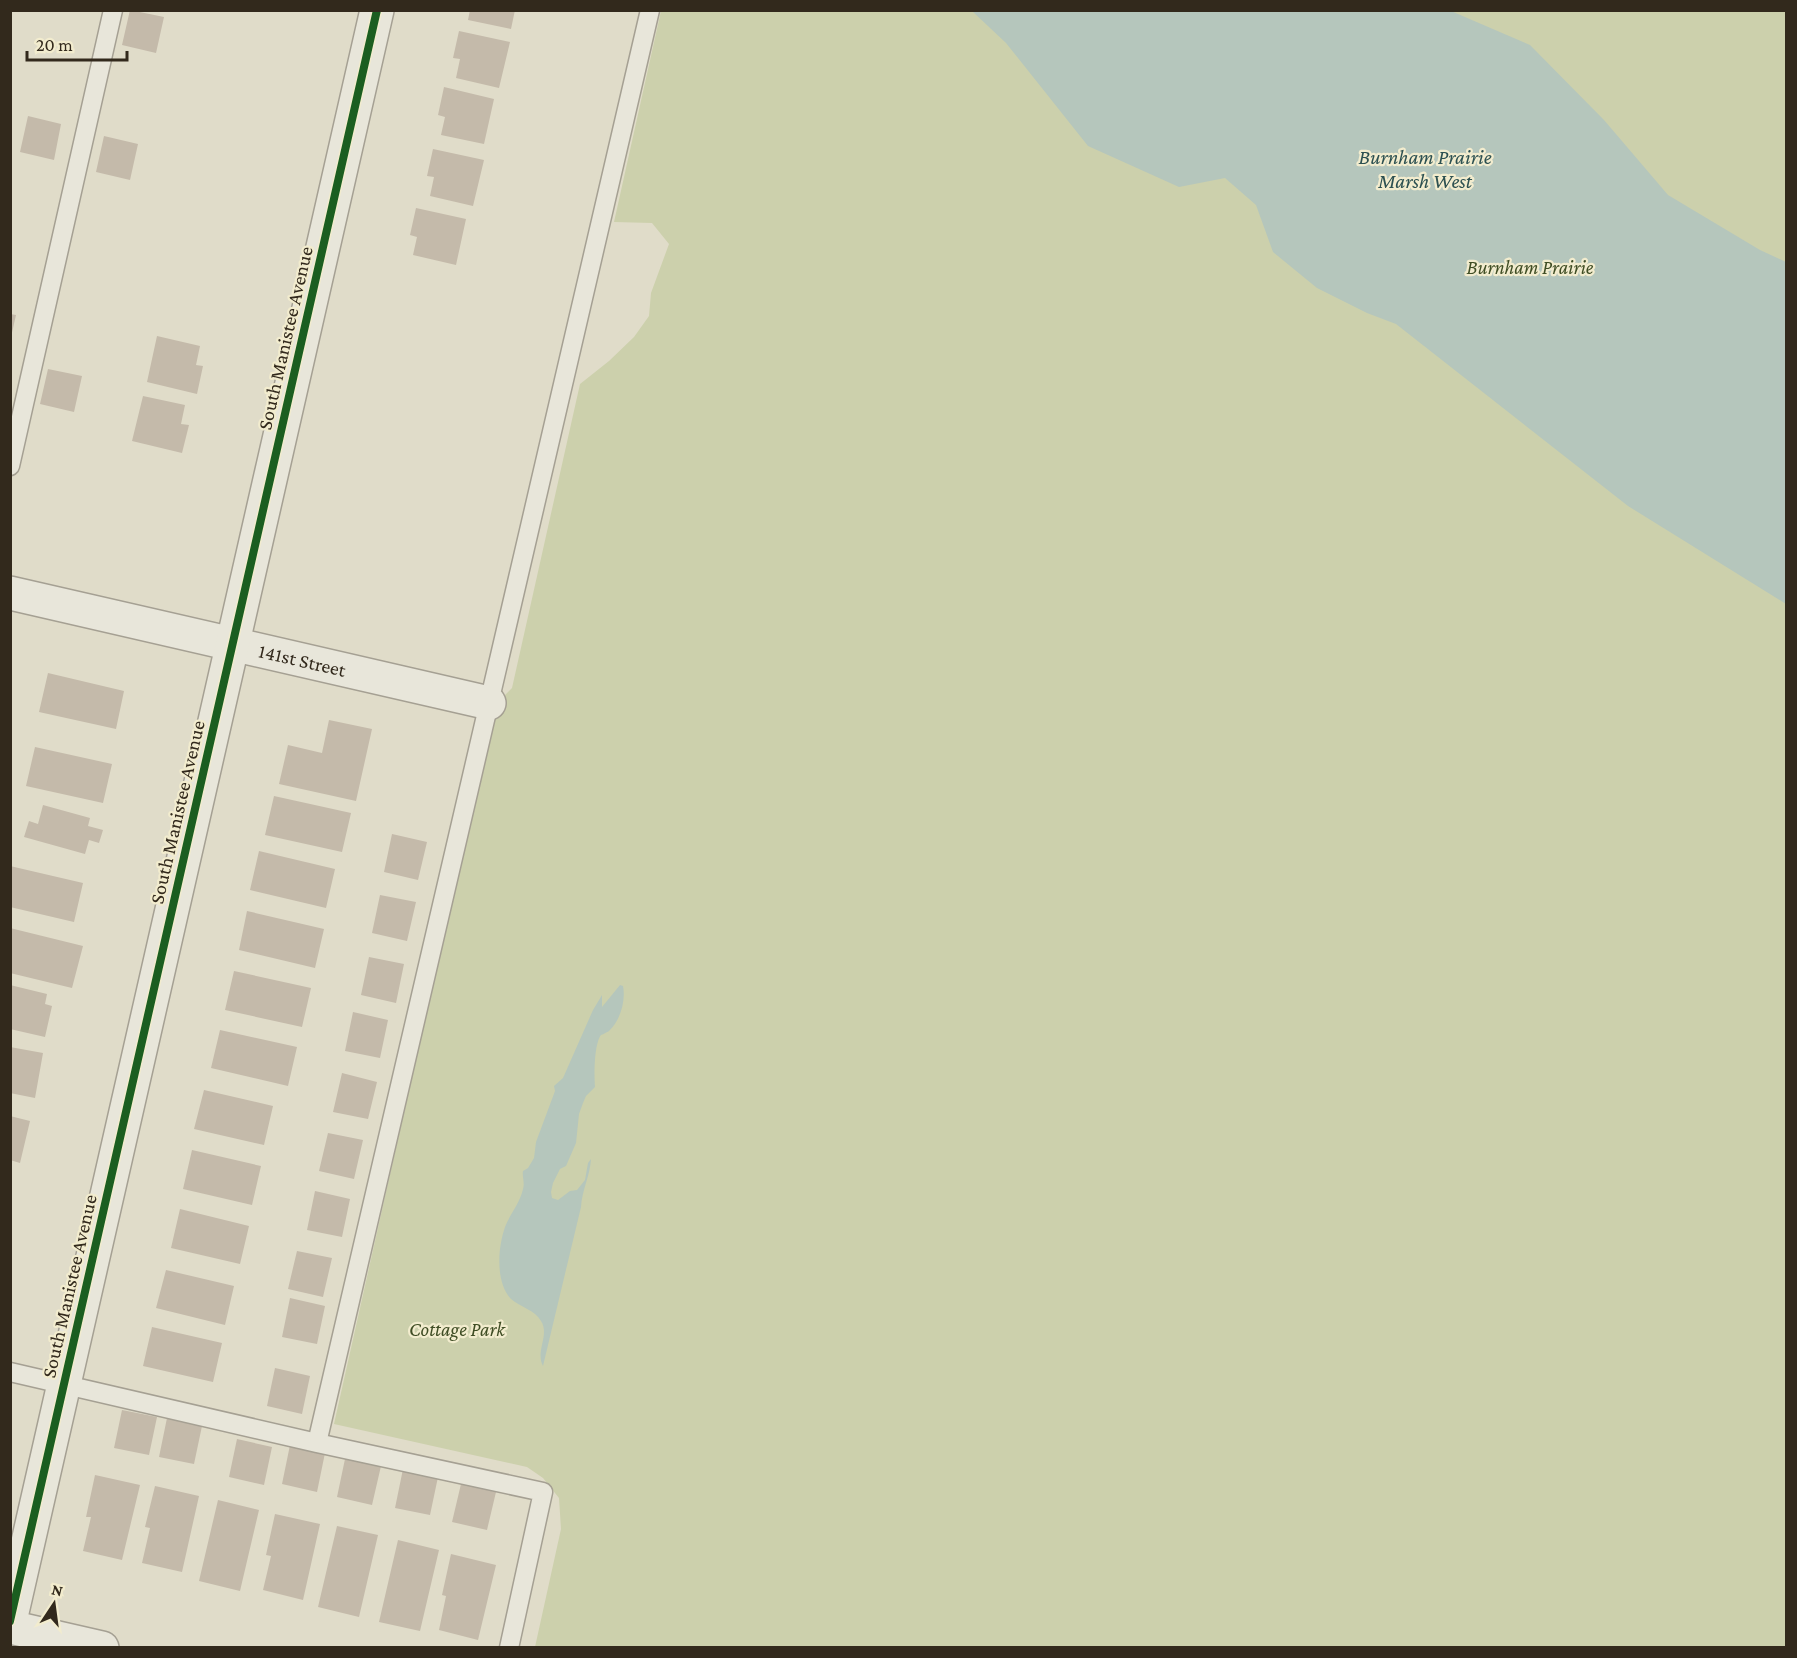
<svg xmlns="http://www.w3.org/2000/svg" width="1797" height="1658" font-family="'Crimson Pro',serif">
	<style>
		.green { fill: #ccd0ac }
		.water { fill: #b5c6bc }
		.building { fill: #c4baaa }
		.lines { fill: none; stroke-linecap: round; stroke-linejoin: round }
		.lane-casing { stroke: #a5a093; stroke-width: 21 }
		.street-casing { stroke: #a5a093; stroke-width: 36 }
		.lane { stroke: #e8e6da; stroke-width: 18 }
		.street { stroke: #e8e6da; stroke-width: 33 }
		.cycleway-casing { stroke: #f2ecce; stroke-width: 11 }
		.cycleway { stroke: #1b5e20; stroke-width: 8 }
		.labels { text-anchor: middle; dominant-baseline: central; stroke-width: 4.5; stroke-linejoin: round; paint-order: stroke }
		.park-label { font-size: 20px; font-style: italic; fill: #3f4d24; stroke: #f2ecce }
		.street-label { font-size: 20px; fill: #32291c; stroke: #f2ecce }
		.water-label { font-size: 21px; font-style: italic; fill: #2c5051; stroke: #f2ecce }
	</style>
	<rect width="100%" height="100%" fill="#e0dcc9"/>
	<path class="green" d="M661,11H1786V1647H535L561,1529L559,1498L543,1478L527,1467L334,1424L485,751L499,701L512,688L580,384L609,361L634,337L649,316L651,293L669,244L652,223L614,222Z"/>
	<path class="water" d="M972,11H1451L1530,45L1604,120L1668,195L1760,250L1786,262V604L1628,506L1396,324L1367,313L1317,288L1273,252L1256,205L1225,178L1179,187L1088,146L1006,43Z
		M620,985L623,986C626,1001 620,1021 609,1031C609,1031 602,1035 601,1035C594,1044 594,1076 595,1087L586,1096L583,1103L579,1114L576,1143L566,1166L560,1169L553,1183L551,1192L552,1198L558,1200L570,1191L577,1190L585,1180L588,1163L591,1159C590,1176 582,1190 581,1207L543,1366C535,1351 550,1335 541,1321C535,1310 520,1307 511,1299C495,1282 498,1247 505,1227C510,1214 520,1203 523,1189C525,1183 522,1177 523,1171L528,1168L534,1158L536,1142L555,1091L554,1086L563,1078L593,1010L602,995V1007Z"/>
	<path class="building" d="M130,10L164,17L156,53L122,45Z
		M470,10H515L511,29L468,20Z
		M459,31L510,42L499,88L456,78L460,59L453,58Z
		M444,87L494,99L484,144L441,135L445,117L438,115Z
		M28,116L61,124L54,160L20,152Z
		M104,136L138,144L130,180L96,172Z
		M433,149L484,160L473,206L430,196L434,177L427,176Z
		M416,208L466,219L456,265L413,255L417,237L410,235Z
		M10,314L16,315L11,337H10Z
		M157,336L200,346L196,365L203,366L197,394L147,382Z
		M48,369L82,376L74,412L40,404Z
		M143,396L185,405L181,424L189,425L182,453L132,441Z
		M48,673L124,691L116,729L39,712Z
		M329,720L372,729L356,801L279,784L288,745L322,753Z
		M35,747L112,764L103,803L26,786Z
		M274,796L351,813L342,852L265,835Z
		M43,805L90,818L88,826L103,830L99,843L89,840L85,854L24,837L29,821L38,824Z
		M392,834L427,842L418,880L384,872Z
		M259,851L335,869L326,908L250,890Z
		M10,866L83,883L74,922L10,907Z
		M380,895L416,902L407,941L372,933Z
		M247,911L324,929L315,968L239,950Z
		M10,928L83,946L72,988L10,973Z
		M369,957L404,964L396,1003L361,995Z
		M234,971L311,988L302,1027L225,1010Z
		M10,985L47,994L45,1004L52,1006L45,1037L10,1029Z
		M353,1012L388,1020L380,1058L345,1051Z
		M220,1030L297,1047L288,1086L211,1068Z
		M10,1047L43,1053L35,1098L10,1093Z
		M342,1073L377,1082L368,1119L333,1112Z
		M204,1090L273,1106L264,1145L194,1129Z
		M10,1116L30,1121L20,1163L10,1160Z
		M328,1133L363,1140L354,1179L319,1171Z
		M192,1150L261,1166L252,1205L183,1189Z
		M315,1191L350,1199L342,1237L307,1230Z
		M180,1209L249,1226L240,1264L171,1248Z
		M297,1251L332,1258L323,1297L288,1289Z
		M166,1270L234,1286L225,1325L156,1308Z
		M290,1298L325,1306L317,1344L282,1337Z
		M152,1327L222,1343L213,1382L143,1366Z
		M275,1368L310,1376L302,1414L267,1406Z
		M122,1410L157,1417L149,1455L114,1448Z
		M167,1418L202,1426L194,1464L159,1457Z
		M237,1439L272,1447L264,1485L229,1477Z
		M290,1445L325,1453L317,1492L282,1484Z
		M345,1459L381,1466L372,1505L337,1497Z
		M403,1469L438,1477L430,1515L395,1508Z
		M95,1475L140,1485L122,1560L83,1551L91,1517H86Z
		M461,1484L496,1492L487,1530L452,1522Z
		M155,1486L199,1496L182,1572L142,1563L150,1528L145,1527Z
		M218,1500L259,1510L240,1591L199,1581Z
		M275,1514L320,1524L303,1600L263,1590L271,1556L266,1555Z
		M337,1526L378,1535L359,1617L318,1607Z
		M398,1540L439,1550L420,1631L379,1622Z
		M451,1554L496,1565L478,1640L439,1630L446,1596L442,1595Z"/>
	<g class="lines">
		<g class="lane-casing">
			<path id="lane" d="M10,466L113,10
				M10,1372L317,1443L543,1492L509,1648
				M317,1443L650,10"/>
		</g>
		<g class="street-casing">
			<g id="street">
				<path id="s1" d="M10,593L489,703"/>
				<path d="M10,1621L377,10"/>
				<path d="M10,1627L102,1648"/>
			</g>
		</g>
		<use href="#lane" class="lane"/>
		<use href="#street" class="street"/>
		<g class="cycleway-casing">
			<path id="cycleway" d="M10,1621L377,10"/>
		</g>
		<use href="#cycleway" class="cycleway"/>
	</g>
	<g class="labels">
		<g class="park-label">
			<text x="1530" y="267">Burnham Prairie</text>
			<text x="457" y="1329">Cottage Park</text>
		</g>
		<g class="street-label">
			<text transform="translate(285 338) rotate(-77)">South Manistee Avenue</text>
			<text stroke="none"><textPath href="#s1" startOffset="300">141st Street</textPath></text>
			<text transform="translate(177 812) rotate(-77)">South Manistee Avenue</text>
			<text transform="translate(69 1286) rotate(-77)">South Manistee Avenue</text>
		</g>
		<g class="water-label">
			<text x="1425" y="157">Burnham Prairie<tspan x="1425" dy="24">Marsh West</tspan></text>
		</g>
	</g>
	<rect width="1797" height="1658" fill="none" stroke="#32291c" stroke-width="24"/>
	<g transform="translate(54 1604) rotate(13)" stroke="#f2ecce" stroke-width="4.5" paint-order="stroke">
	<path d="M0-4.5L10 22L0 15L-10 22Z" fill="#32291c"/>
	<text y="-9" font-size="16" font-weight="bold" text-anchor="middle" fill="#32291c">N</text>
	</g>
	<path d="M27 51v9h100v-9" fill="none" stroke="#32291c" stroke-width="3"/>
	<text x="36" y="51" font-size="18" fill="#32291c" stroke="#f2ecce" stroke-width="4.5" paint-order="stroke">20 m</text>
</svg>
